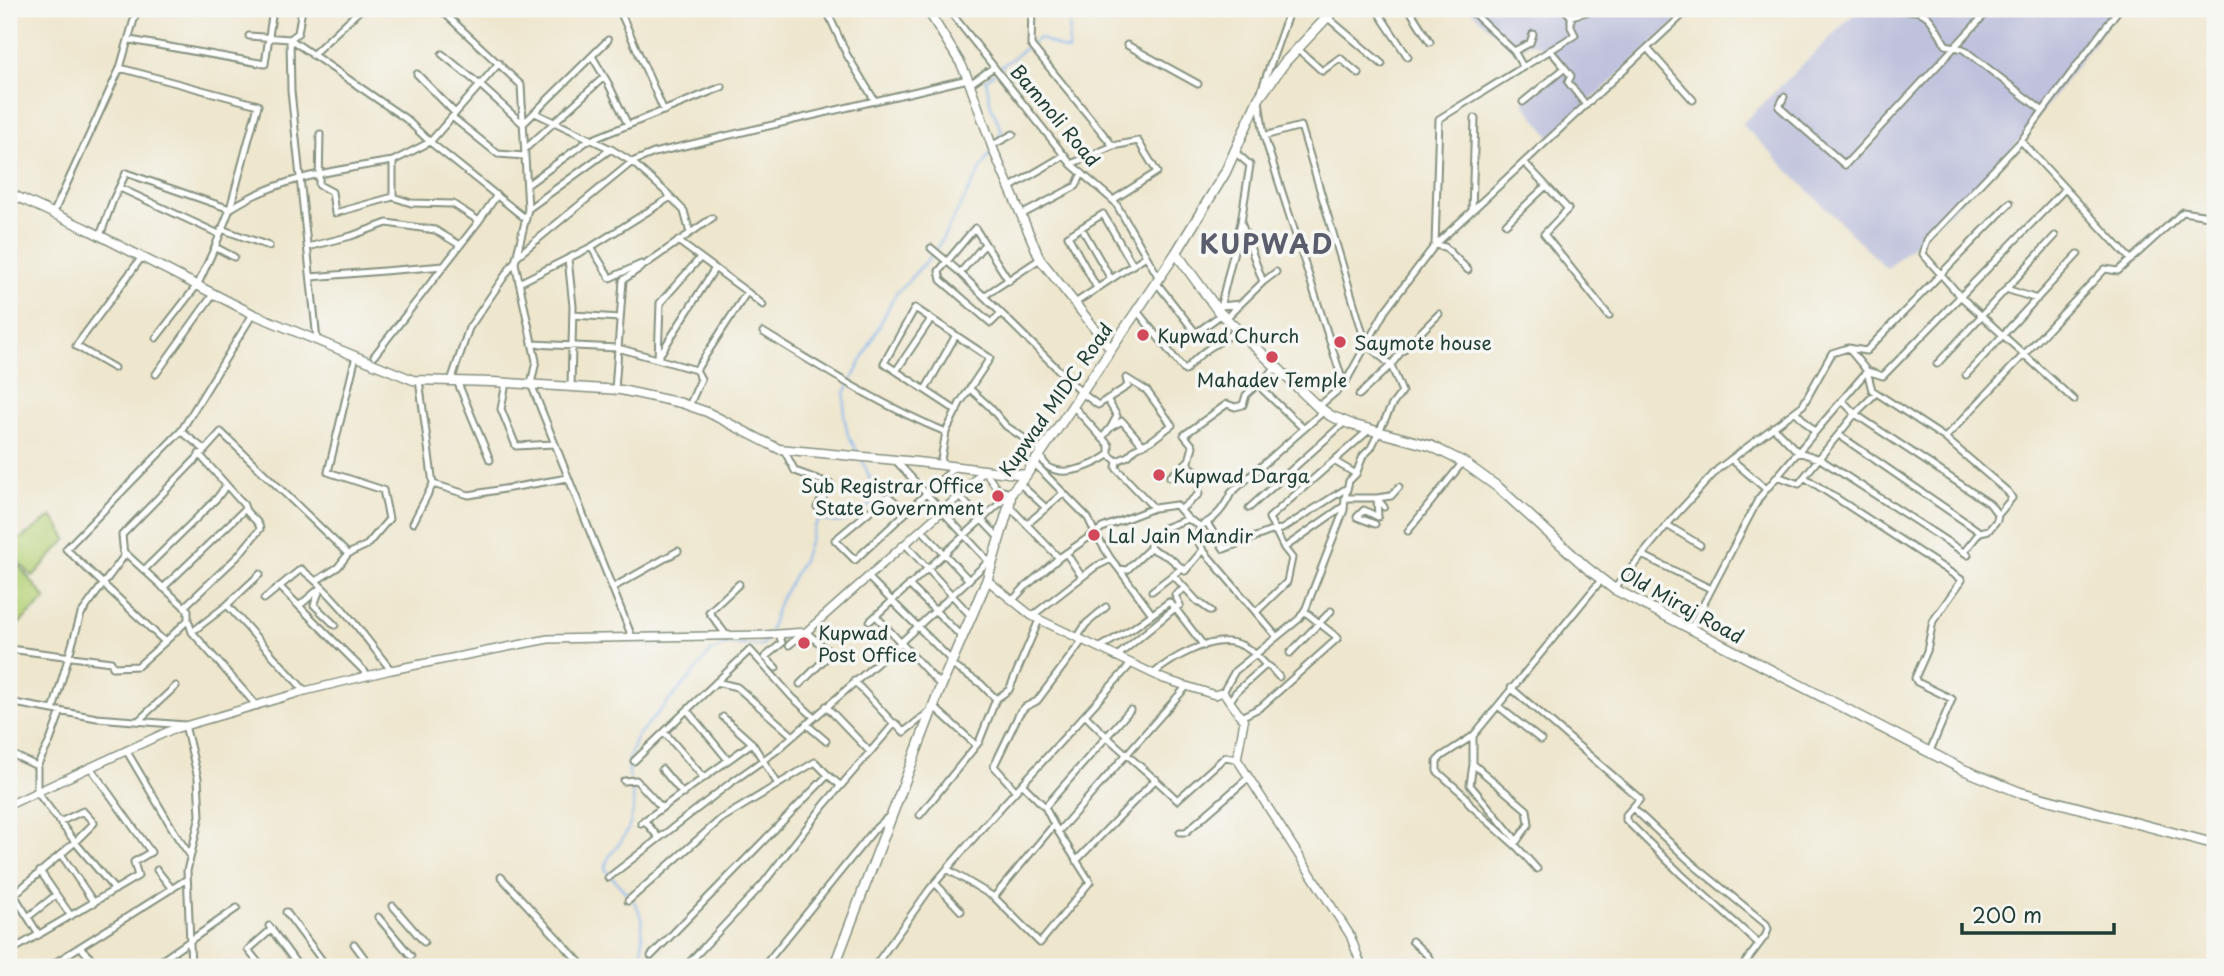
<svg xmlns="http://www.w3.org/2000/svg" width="2224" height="976" font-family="'Playpen Sans',sans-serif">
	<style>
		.industrial { fill: #c0c2dd }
		.green { fill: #b6d177; stroke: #6a8756; stroke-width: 2 }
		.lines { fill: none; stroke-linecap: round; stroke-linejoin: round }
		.stream { stroke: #80b3ed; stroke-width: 2 }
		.minor-casing { stroke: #869280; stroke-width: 9 }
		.tertiary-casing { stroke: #869280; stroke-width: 10 }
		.secondary-casing { stroke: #869280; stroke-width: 11 }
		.primary-casing { stroke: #869280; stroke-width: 12 }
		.minor { stroke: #fff; stroke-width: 5 }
		.tertiary { stroke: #fff; stroke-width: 7 }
		.secondary { stroke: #fff; stroke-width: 8 }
		.primary { stroke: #fff; stroke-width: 9 }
		.poi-dot { fill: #d1495b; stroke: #f6f6f2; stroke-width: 2.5 }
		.labels { text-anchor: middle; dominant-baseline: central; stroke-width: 7; stroke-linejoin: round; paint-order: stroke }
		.street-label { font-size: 19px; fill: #1f3d34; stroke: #f6f6f2 }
		.poi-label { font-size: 19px; fill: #1f3d34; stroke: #f6f6f2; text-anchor: start }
		.district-label { font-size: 26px; font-weight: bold; letter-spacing: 2px; fill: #5a5d6c; stroke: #f6f6f2 }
	</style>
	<rect width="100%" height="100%" fill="#f6f6f2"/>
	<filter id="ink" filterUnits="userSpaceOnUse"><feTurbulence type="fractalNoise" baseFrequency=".0143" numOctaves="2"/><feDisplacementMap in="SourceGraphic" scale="14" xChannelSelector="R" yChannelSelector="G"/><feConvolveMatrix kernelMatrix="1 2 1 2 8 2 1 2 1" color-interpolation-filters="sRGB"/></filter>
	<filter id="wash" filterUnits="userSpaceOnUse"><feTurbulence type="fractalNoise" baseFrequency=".00686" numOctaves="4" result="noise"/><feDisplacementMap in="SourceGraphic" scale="28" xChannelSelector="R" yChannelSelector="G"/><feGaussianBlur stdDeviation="1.57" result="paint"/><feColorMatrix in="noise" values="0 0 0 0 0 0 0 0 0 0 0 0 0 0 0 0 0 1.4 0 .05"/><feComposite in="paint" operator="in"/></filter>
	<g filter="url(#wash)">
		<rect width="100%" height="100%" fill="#eee6cd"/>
		<path class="industrial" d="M1469,9H1689L1551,138L1523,102L1565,68L1551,52L1531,43L1514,51Z
			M1859,9H2119L2043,111L1996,169L1887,269L1742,124Z"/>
		<path class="green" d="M52,516L67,539L33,576L9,554V547Z
			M19,566L46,599L11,631L9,629V576Z"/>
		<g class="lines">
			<path class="stream" d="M998,69L1039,38L1068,51L1071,9
				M994,73L986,80L991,106L1002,131L997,140
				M936,250L991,151
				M858,453L848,435L844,416L845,393L895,295L933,254
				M770,630L780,600L803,560L815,525L820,519C843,527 852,520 870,505C873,488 871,476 862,461
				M630,778C626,764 631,749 637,736L689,679L710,652L727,644L762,646L766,638
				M629,896L605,869C608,853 613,854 621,841C634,823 636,805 631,784
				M633,901C648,917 639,946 644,967"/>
		</g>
	</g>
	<g filter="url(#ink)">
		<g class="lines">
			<g class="minor-casing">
				<path id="minor" d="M302,9L298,33L290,39L406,119L430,142L480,85L523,124
					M440,9L521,85L528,209L515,263L536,361L531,384L632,637
					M619,9L664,111
					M826,9L847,55L875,101
					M948,9L1071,164L1115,202L1159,278
					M1032,9L1031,45L1113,146L1071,164
					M1386,9L1380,15L1408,57
					M1409,9L1430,42
					M1469,9L1514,51L1530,43L1533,34
					M1564,9L1571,16L1598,9
					M1907,11C1931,8 1935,29 1946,45L1963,49L2043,111L2021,141L1927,240L1923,254L1960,296L2074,400
					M1327,17L1382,64
					M450,18L459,9
					M249,36L290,39L291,91L317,340
					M130,40L265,64L273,9
					M1127,45L1198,84
					M1647,48L1693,100
					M1298,49L1322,71L1340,58L1359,74
					M1514,51L1523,67
					M442,54L480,85L499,63
					M312,55L361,9
					M592,56L608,83L628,125
					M120,68L258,105L230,209L215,247L198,284L156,338
					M1565,68L1571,76L1568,82L1586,105
					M417,74L455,113
					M970,84L994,67
					M1261,91L1290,9
					M1784,97L1779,107L1845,165L1990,9
					M1259,100L1264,136L1344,385
					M1523,102L1565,68L1550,50
					M2043,111L2119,9
					M535,113L611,149
					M452,117L498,154L525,156
					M523,124L608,40
					M320,134L319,185L332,192L335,213L393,197
					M1264,136L1301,126L1366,344L1391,365L1401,352L1439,314
					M2021,141L2131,260
					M991,146L1013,134
					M1113,146L1138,141L1157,172L1113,200
					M525,149L604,77
					M1524,162L1568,209L1544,234L1609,316
					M527,185L586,142L722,87
					M120,188L219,234
					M1009,188L1065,155
					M497,195L479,221L453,204L411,203L393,197V161L430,142L526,219
					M528,209L611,149L632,162L654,153L968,79
					M1472,211L1475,118
					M53,214L120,68L137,9
					M1021,215L1076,186L1082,173
					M1506,224L1546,186
					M221,229L269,246
					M1084,232L1111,279
					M100,236L113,200L126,173L230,209C278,177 338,170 393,161
					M678,241L747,292L696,370L701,379L689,406
					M1435,245L1439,119L1575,35L1571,27V16
					M1435,245L1445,247L1468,270
					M215,247L234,257
					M308,247L351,236L387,223L435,230L460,245
					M591,247L610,278L641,264
					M931,248L956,269L1001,313
					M516,257L632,162L666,192L684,211L690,233
					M568,259L573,306L571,387
					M960,273L985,244
					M311,277L444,266
					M1009,281L975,228L939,271L941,280L991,323L1001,313L1082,393L1098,405L1128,386L1126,378L1147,391L1172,425L1151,441L1136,448L1128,456L1117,461L1109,455
					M1156,282L1196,333L1222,314
					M1263,282L1276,272
					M519,283L591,247L671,197
					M1097,288L1068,236L1103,214L1133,265
					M2006,289L2037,299
					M747,292L763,305
					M984,296L1040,259
					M1075,303L1146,256
					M1221,306L1240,304
					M1137,311L1185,371C1199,352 1218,342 1238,331
					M1219,312L1241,222L1250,165L1235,152
					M573,315L620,318
					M1226,318L1263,282L1242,225
					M763,332C822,368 881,406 946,432
					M532,344L618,348L696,370
					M1848,348L1867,371L1872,390L1945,438L2105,269L2118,271L2183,212L2215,217
					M374,356L479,221
					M659,356L715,268
					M658,359L660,303L700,258
					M1937,364L2055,236
					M114,368L76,346L142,257
					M896,371L931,319
					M156,374L214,293
					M1966,375L2078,254
					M419,380L433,484L469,495L568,478
					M451,381L469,328L515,261
					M457,381L490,460
					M1260,382L1265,387L1263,390L1304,429
					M506,383L501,409L516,446L554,444
					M970,389L990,407L1006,426L1043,451
					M615,390L623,280L712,218
					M925,390L956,335
					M1107,399L1117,416L1111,427L1122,421L1143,445
					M1842,400L1855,414L1876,393
					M1073,406L1102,438L1111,427
					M1318,407L1344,385L1385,311L1435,245L1689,9
					M1795,411L1815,432
					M1773,427L1798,452L1820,459L1968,555
					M181,431L205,450L221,432L348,554L338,567L316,581
					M1839,435L1980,532
					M1102,438L1109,445V455
					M1945,438L2008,492L2012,498L1998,515L1997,520L1989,530L1980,532L1964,552
					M784,450L795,471L831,484L817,507
					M1040,456C1043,460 1045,466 1050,468C1068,477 1094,465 1109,455
					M1731,459L1766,489
					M896,461L991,564
					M1334,461L1356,474
					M1034,463L1088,518L1095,533L1111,559
					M940,465L946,432L960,403L990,358L915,308L884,363L957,411
					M984,470L998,490L1011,493
					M1777,476L1799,484L1804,477L1962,580L1933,621L1927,651L1915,678L1917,682L1952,699L1930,751
					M1170,477L1188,461
					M1804,477L1855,414L1990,504L1998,515
					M1019,483L1046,508L1027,524
					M959,496L999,538
					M1345,498H1377L1378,517L1364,510L1357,517L1375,524
					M1009,506L1059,558
					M1384,507L1377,498L1391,496L1399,487
					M1046,508L1063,493
					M1154,508L1176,505L1188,519
					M1249,508L1345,422
					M1180,510L1199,494V473L1188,465L1193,446L1184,435L1227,404L1235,407L1243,405L1246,395L1277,367
					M907,512L888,496L835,540L855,560C888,529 922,498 955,467
					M413,523L433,484
					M1207,523L1224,549L1274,530L1282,529L1347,488
					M1667,525L1700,545
					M921,529L969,580
					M1408,531L1463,462
					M905,544L971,616
					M1150,548L1170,558L1185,571L1203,550L1197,540L1200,526
					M1284,548L1269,518L1369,430
					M1203,550L1277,637
					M123,551L188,610V620L165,642
					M1066,553L1082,577
					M348,554L367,545L389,519L383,490L328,472L356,356
					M1642,555L1711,589
					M1119,569L1152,614
					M144,570L217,498L226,486
					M260,574L227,605L305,691
					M1173,575L1197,601L1211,611
					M868,577L952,661
					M909,585L962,637
					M280,587L369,676
					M321,587L314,605L335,625
					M163,588L244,510
					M612,588L678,551
					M1614,589L1672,519L1718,469L1803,405L1832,353L1848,348L1866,351L2010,203
					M1152,591L1182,568
					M264,599L301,569C337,596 363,635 391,670
					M1013,600L1025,587L1059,558L1102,528L1154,508L1116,468L1117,461
					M299,606L319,589
					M184,607L237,557L260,529C259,518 245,516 244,505L199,454
					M1256,612L1287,582L1292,558L1284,548L1344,506
					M876,616L941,686
					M1032,616L1095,567L1111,559L1119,569L1127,570L1150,548V543L1164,528L1188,519L1200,526C1216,519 1224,508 1231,493L1324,411
					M188,620L192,632L257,706
					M870,621L1011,493
					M196,629L227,605
					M1690,630L1759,498L1867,371L1883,376L2064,190
					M727,636L709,612L739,584
					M1077,638L1086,624L1106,607
					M789,645L804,632
					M1099,648L1133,628L1169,602L1175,608L1180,605L1175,595L1185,588
					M9,649L111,662L113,667L138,666L165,642L66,549L181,431L253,314
					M1290,653L1331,611
					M1116,657L1175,608L1204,646
					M950,664L980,683L996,699L1009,690L1039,620
					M1266,665L1270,667L1279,677
					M776,668L765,657L782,643L779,634
					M1153,674C1172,658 1210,636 1235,643C1248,646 1258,656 1266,665L1236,692L1230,701
					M854,681L894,724
					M716,682L737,687L793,736
					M800,684L831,653L806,632
					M1511,688L1640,799L1626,815V820L1682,875L1758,943
					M1223,692L1235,671L1299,619L1306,608L1344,510L1345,498L1349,481L1356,474L1363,456L1371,448L1392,405L1402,392L1391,365L1359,395
					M9,702L97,718L185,725L198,778L200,816L187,871L191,967
					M826,706L870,752
					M933,706L976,745
					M1498,706L1541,740
					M53,710L81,614L124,556L122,535L205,450
					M1085,715C1114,746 1148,771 1177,800L1225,757L1237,759
					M723,717L752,743
					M1241,717L1261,707L1338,638L1304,611
					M138,721L176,686
					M806,724L826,741
					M665,733L704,778
					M1473,736V764L1470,785L1517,841L1529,824L1527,810L1473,764
					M126,750L178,838L190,855
					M9,753L37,766V792L75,842L9,899
					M728,760L687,710L750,650L792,697L814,717
					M634,761L687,710
					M37,766L50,741L61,711
					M662,769L683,794
					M624,781L636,780L662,808
					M1022,784L1045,807L1130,710
					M1016,791L994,766L1019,714L1025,707L1037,701L1082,641
					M1634,809L1696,867L1766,924L1768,929L1766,935L1742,967
					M920,815L979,742L996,699
					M644,820L659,838
					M60,822L83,811L94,823L75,842L115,890
					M641,823L752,743L778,784
					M1058,832L1187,686
					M1180,832H1186L1248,778
					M61,854L94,903
					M1076,861L1156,779
					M947,869L994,897L1054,825L1045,807
					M1537,869L1518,848L1470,805L1465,796L1437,771V761L1442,756L1473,736L1602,579
					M157,870L172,889
					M40,871L71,916
					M501,877L584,967
					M608,878L729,784L776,751L900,643L989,561
					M935,883L961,911
					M9,887L39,935
					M994,897L1040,943L1090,882L1054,825
					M628,901L721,819L815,762L828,775
					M393,906L424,942
					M286,912L327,967
					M28,917L56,895
					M378,917L411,956
					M269,926L299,967
					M1412,941L1427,955L1435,967
					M354,944L371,967
					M81,948L99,967
					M9,952L138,876L134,862L151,852L90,767
					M651,956L828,775L841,786
					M48,967L187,879
					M152,967L237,908
					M262,967L248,950L272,929
					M685,967L762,885L825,804L895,723L904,732L929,712
					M763,967L874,830L889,816
					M874,967L929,890L984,826L1131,664"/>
			</g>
			<g class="tertiary-casing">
				<path id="tertiary" d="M987,580L1032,616L1164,679L1215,695L1223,692L1244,721L1237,759L1350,935L1362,967
					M9,805L171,730L305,691L391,670L548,639L764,635L806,632L959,496L984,470"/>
			</g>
			<g class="secondary-casing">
				<path id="secondary" d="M927,9L961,64L968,79L993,149L1040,259L1111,349
					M9,193L87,229L253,314L413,380L493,382L621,390L681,403L707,412L779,449L917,462L1026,475"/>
			</g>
			<g class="primary-casing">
				<path id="primary" d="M1176,253L1219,312L1318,407L1331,416L1353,425L1431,446L1463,462L1499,488L1587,568L1614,589L1962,769L2019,792L2215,844
					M834,967L941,686L987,580L1009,506L1011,493L1026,475L1176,253L1225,173L1259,98L1285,62L1335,9"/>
			</g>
			<use href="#minor" class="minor"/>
			<use href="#tertiary" class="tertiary"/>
			<use href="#secondary" class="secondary"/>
			<use href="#primary" class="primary"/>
		</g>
	</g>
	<g class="poi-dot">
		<circle cx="1143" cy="335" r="7"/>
		<circle cx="1340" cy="342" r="7"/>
		<circle cx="1272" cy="357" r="7"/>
		<circle cx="1159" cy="475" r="7"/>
		<circle cx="998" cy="496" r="7"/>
		<circle cx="1094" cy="535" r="7"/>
		<circle cx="804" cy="643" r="7"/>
	</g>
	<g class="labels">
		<g class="street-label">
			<text transform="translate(1056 115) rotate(50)">Bamnoli Road</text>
			<text transform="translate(1055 399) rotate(-55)">Kupwad MIDC Road</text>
			<text transform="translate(1682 604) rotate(29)">Old Miraj Road</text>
		</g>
		<g class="poi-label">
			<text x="1157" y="335">Kupwad Church</text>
			<text x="1354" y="342">Saymote house</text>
			<text x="1272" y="379" text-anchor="middle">Mahadev Temple</text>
			<text x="1173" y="475">Kupwad Darga</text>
			<text x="984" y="485" text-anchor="end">Sub Registrar Office<tspan x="984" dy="22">State Government</tspan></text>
			<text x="1108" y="535">Lal Jain Mandir</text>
			<text x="818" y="632">Kupwad<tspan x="818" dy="22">Post Office</tspan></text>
		</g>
		<g class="district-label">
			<text x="1267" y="243">KUPWAD</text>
		</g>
	</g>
	<rect width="2224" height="976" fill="none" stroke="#f6f6f2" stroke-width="35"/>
	<path d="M1962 923v10h152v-10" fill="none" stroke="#1f3d34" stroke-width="3.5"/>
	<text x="1972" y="923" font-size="21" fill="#1f3d34" stroke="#f6f6f2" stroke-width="5" paint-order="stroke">200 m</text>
</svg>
